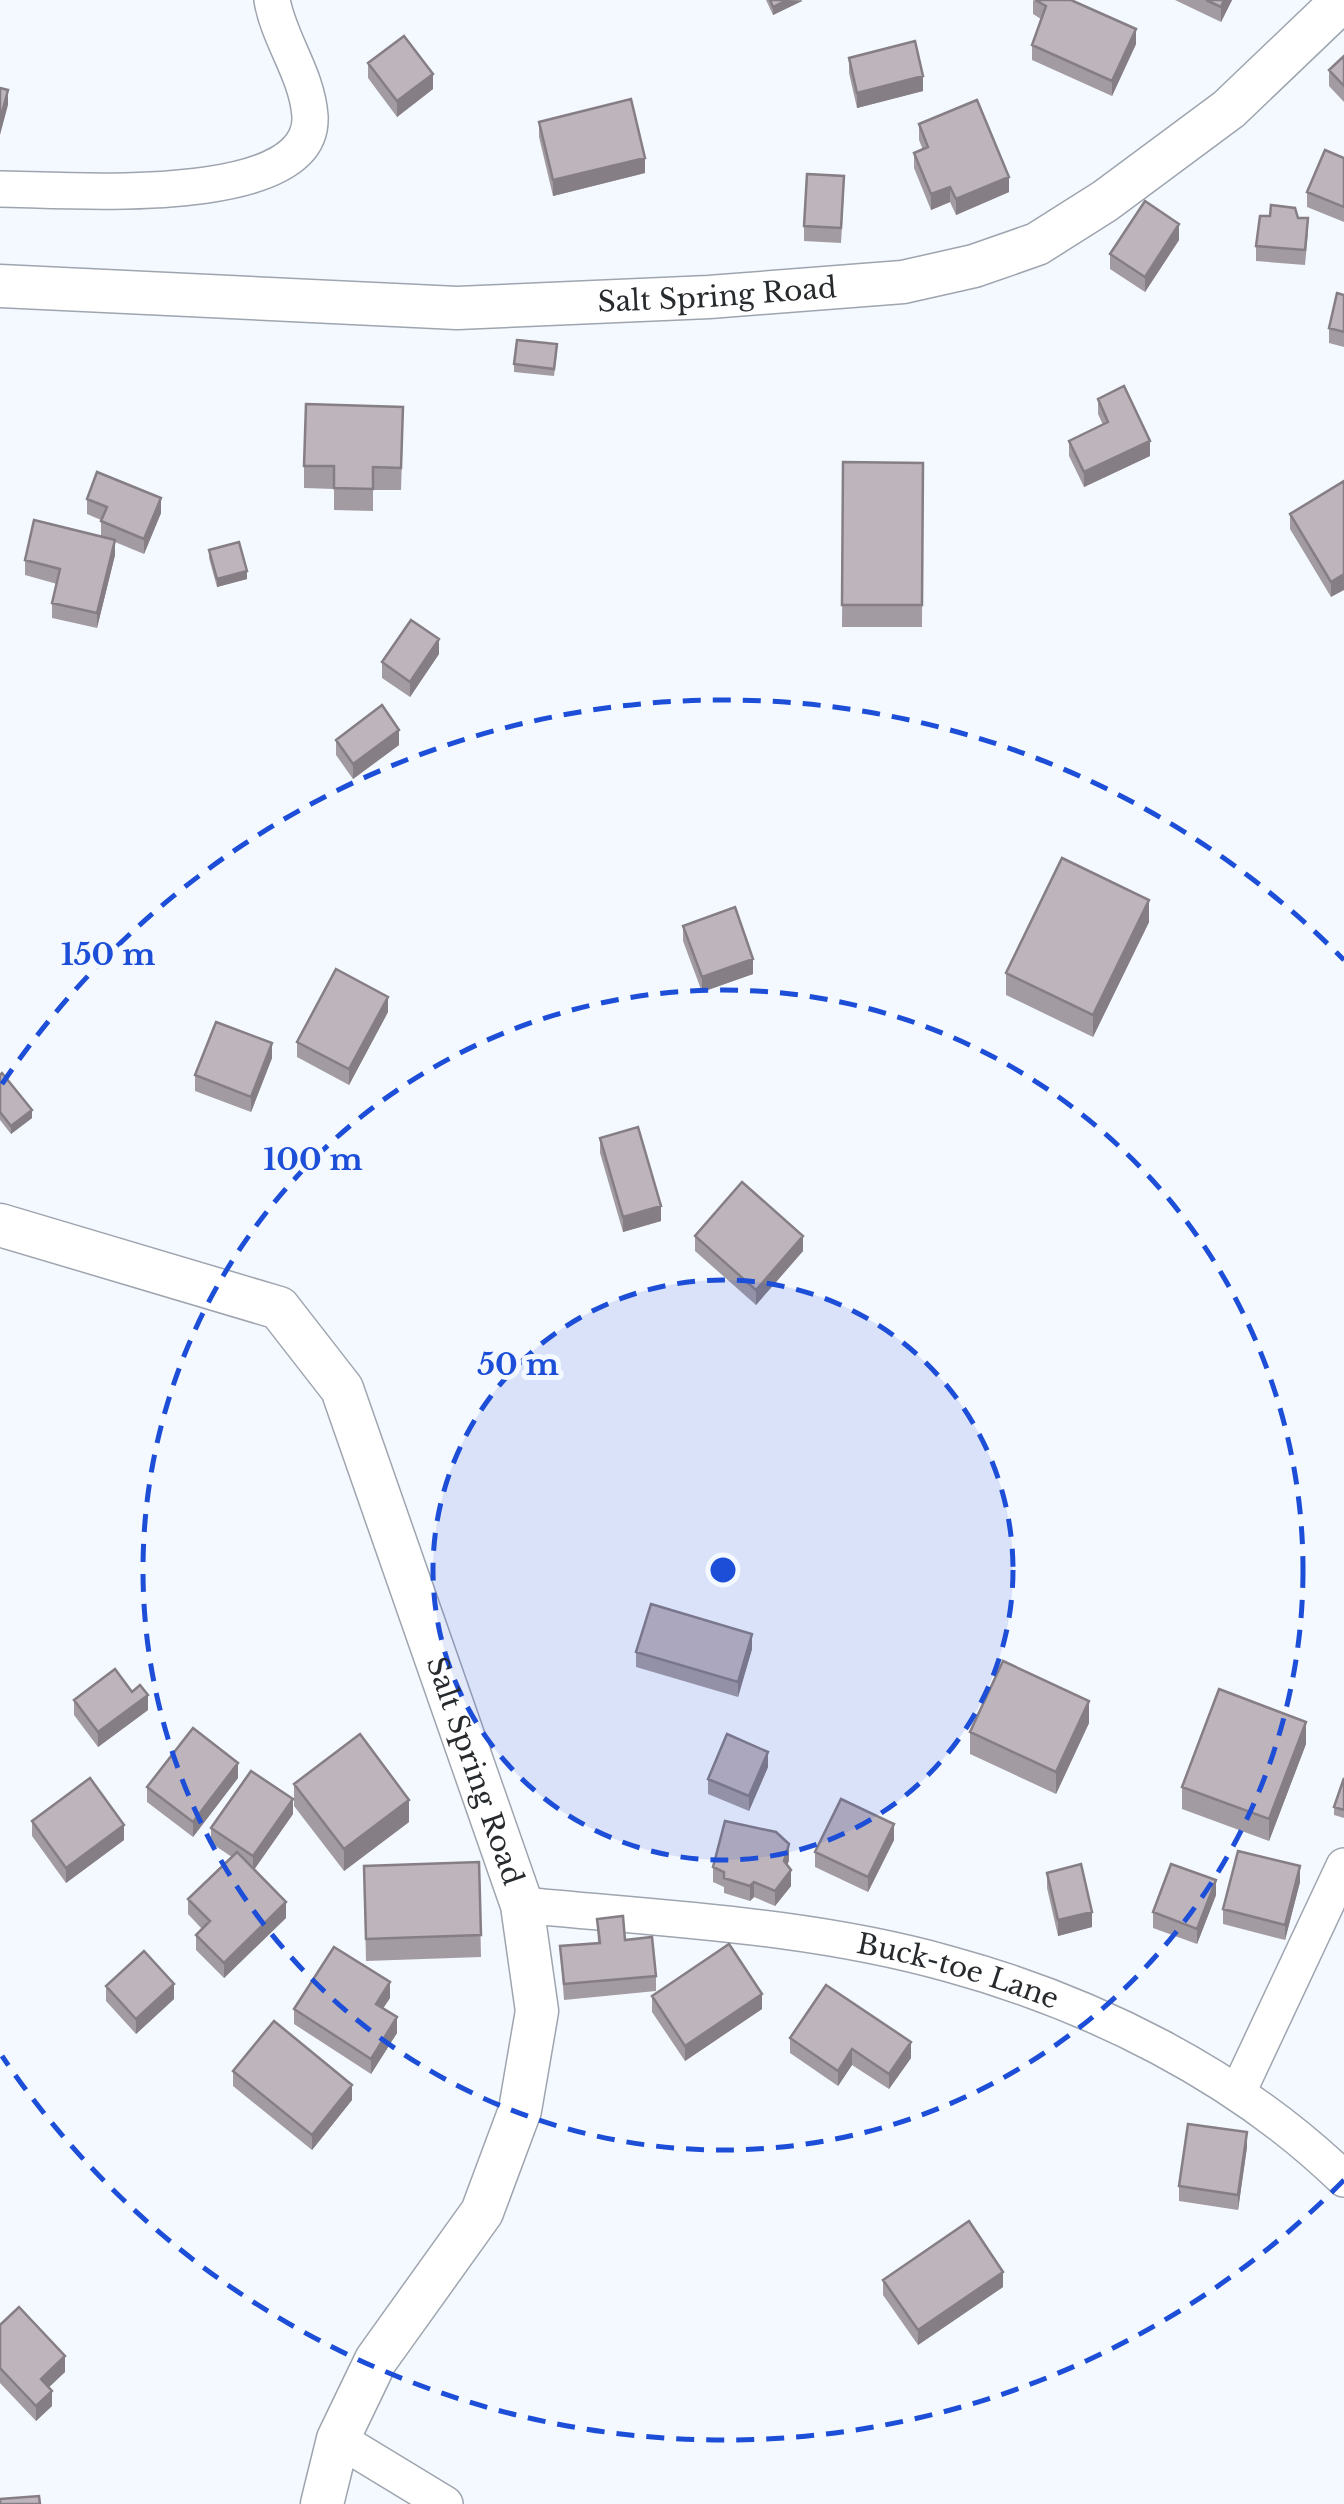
<svg xmlns="http://www.w3.org/2000/svg" width="1344" height="2504" font-family="'Libre Baskerville',serif">
	<style>
		.lines { fill: none; stroke-linecap: round; stroke-linejoin: round }
		.minor-casing { stroke: #9ea5af; stroke-width: 38 }
		.tertiary-casing { stroke: #9ea5af; stroke-width: 45 }
		.minor { stroke: #fff; stroke-width: 35 }
		.tertiary { stroke: #fff; stroke-width: 42 }
		.wall { fill: #a39ba2 }
		.shaded-wall { fill: #857e84 }
		.building { fill: #beb4bc; stroke: #857e84; stroke-width: 2.5 }
		.ring { fill: none; stroke: #1d4ed8; stroke-width: 5; stroke-dasharray: 18 12 }
		.labels { text-anchor: middle; dominant-baseline: central; stroke-width: 10; stroke-linejoin: round; paint-order: stroke }
		.street-label { font-size: 28px; fill: #282b2e; stroke: #f4f8ff }
		.centre { fill: #1d4ed8; stroke: #f4f8ff; stroke-width: 5 }
		.ring-label { font-size: 30px; text-anchor: middle; font-weight: bold; fill: #1d4ed8; stroke: #f4f8ff; stroke-width: 10; stroke-linejoin: round; paint-order: stroke }
	</style>
	<rect width="100%" height="100%" fill="#f4f8ff"/>
	<g class="lines">
		<g class="minor-casing">
			<g id="minor">
				<path d="M0,189C60,189 315,211 310,116C307,74 279,40 272,0"/>
				<path id="s1" d="M522,1905C664,1919 811,1925 949,1964C1092,2003 1237,2075 1344,2179"/>
				<path d="M1238,2092L1344,1866"/>
				<path d="M338,2439L445,2504"/>
			</g>
		</g>
		<g class="tertiary-casing">
			<g id="tertiary">
				<path id="s2" d="M0,286L457,308L709,297L903,282L974,266L1037,244L1105,201L1229,109L1343,0"/>
				<path id="s3" d="M0,1225L279,1308L342,1389L522,1905L537,2011L520,2110L482,2212L376,2360L338,2439L322,2504"/>
			</g>
		</g>
		<use href="#minor" class="minor"/>
		<use href="#tertiary" class="tertiary"/>
	</g>
	<path class="wall" d="M766,0H802V1L773,15Z
		M1033,0L1136,44L1112,96L1032,60V45L1041,19L1033,14Z
		M1175,0H1232L1221,22Z
		M1344,56V102L1329,86V70Z
		M849,58L923,91L857,108L849,73Z
		M368,63L433,89L397,117L368,78Z
		M539,122L645,173L553,196L539,137Z
		M919,124L1009,192L956,215L950,202L931,210L914,168V153L923,150L919,140Z
		M1344,158V222L1307,207V192Z
		M844,192L841,243L804,241V226Z
		M1298,218L1308,233L1305,265L1256,261V246Z
		M1179,240L1145,292L1110,269V254Z
		M1344,295V347L1329,343V328Z
		M557,352L554,376L514,372V364Z
		M1098,399L1150,456L1084,487L1069,456V441L1103,425L1098,414Z
		M403,429L401,490H373V511L334,510V489L304,488V466Z
		M843,462L923,463L922,627H842Z
		M1344,481L1331,597L1290,529V514Z
		M87,499L161,513L144,554L115,542V555L97,628L52,618V603L57,584L25,575V560L101,536V520L87,514Z
		M209,550L247,579L217,587L209,558Z
		M439,654L410,697L382,678V662Z
		M336,740L399,745L353,779L336,755Z
		M1149,922L1093,1037L1006,995V973Z
		M683,926L753,974L702,992L683,941Z
		M388,1012L349,1085L297,1057V1042Z
		M272,1058L251,1112L195,1091V1075Z
		M0,1075L32,1118L11,1134L0,1120Z
		M600,1138L661,1221L623,1232L600,1153Z
		M695,1236L803,1251L756,1305L695,1251Z
		M752,1649L738,1697L636,1667V1652Z
		M132,1692L148,1710L98,1747L74,1715V1700Z
		M1089,1723L1056,1794L970,1754V1732Z
		M1306,1744L1269,1841L1182,1809V1787Z
		M768,1767L749,1811L708,1794V1779Z
		M238,1778L193,1837L147,1802V1787Z
		M1344,1778V1818L1334,1815V1807Z
		M294,1784L409,1822L344,1871L294,1806Z
		M293,1814L254,1870L286,1918L224,1978L196,1950V1935L202,1929L188,1914V1899L232,1857L211,1843V1828Z
		M32,1821L124,1840L66,1883L32,1836Z
		M894,1840L868,1892L815,1867V1852Z
		M789,1860L787,1866L791,1886L775,1906L754,1897L750,1901L724,1893V1887L713,1882V1867Z
		M479,1862L481,1957L366,1961L364,1866Z
		M1047,1873L1092,1927L1058,1936L1047,1888Z
		M1300,1882L1285,1940L1223,1924V1909Z
		M1216,1895L1197,1944L1153,1928V1912Z
		M597,1919L625,1940L656,1976V1991L564,2000L560,1946L598,1943Z
		M106,1986L174,1999L136,2034L106,2001Z
		M652,1996L762,2009L685,2061L652,2012Z
		M390,1998L383,2008L397,2033L371,2074L294,2024V2009Z
		M790,2038L911,2058L889,2089L852,2065L838,2086L790,2053Z
		M233,2071L352,2100L312,2150L233,2086Z
		M1247,2147L1238,2210L1179,2201V2186Z
		M883,2280L1003,2287L918,2345L883,2295Z
		M0,2325L65,2372L48,2387L52,2406L36,2421L0,2383Z"/>
	<path class="shaded-wall" d="M787,0L802,1L773,15V7Z
		M1224,0H1232L1221,22V7Z
		M1136,29V44L1112,96V81Z
		M433,74V89L397,117V101Z
		M923,76V91L857,108V93Z
		M8,90V105L0,135V120Z
		M645,158V173L553,196V180Z
		M1009,177V192L956,215V199Z
		M950,187V202L931,210V194Z
		M1179,224V240L1145,292V277Z
		M1150,441V456L1084,487V472Z
		M161,498V513L144,554V539Z
		M115,540V555L97,628V613Z
		M247,571V579L217,587V579Z
		M1344,574V590L1331,597V582Z
		M439,639V654L410,697V682Z
		M399,730V745L353,779V764Z
		M1149,900V922L1093,1037V1015Z
		M753,959V974L702,992V977Z
		M388,997V1012L349,1085V1069Z
		M272,1043V1058L251,1112V1097Z
		M32,1110V1118L11,1134V1126Z
		M661,1206V1221L623,1232V1217Z
		M803,1236V1251L756,1305V1290Z
		M752,1634V1649L738,1697V1682Z
		M148,1695V1710L98,1747V1732Z
		M1089,1701V1723L1056,1794V1772Z
		M1306,1722V1744L1269,1841V1819Z
		M768,1752V1767L749,1811V1796Z
		M238,1763V1778L193,1837V1822Z
		M293,1799V1814L253,1871V1856Z
		M409,1800V1822L344,1871V1849Z
		M894,1824V1840L868,1892V1877Z
		M124,1825V1840L66,1883V1868Z
		M789,1844V1860L784,1876V1861Z
		M1300,1866V1882L1285,1940V1925Z
		M791,1870V1886L775,1906V1891Z
		M1216,1880V1895L1197,1944V1929Z
		M754,1882V1897L750,1901V1886Z
		M286,1902V1918L224,1978V1963Z
		M1092,1912V1927L1058,1936V1920Z
		M390,1982V1998L376,2019V2004Z
		M174,1984V1999L136,2034V2019Z
		M762,1994V2009L685,2061V2046Z
		M397,2017V2033L371,2074V2059Z
		M911,2042V2058L889,2089V2074Z
		M852,2049V2065L838,2086V2071Z
		M352,2085V2100L312,2150V2135Z
		M1247,2132V2147L1238,2210V2195Z
		M1003,2272V2287L918,2345V2330Z
		M65,2356V2372L41,2395V2379Z
		M52,2391V2406L36,2421V2406Z"/>
	<path class="building" d="M770,0H787L773,7Z
		M1035,0H1071L1136,29L1112,81L1032,45L1046,6Z
		M1206,0H1224L1221,7Z
		M404,36L433,74L397,101L368,63Z
		M915,41L923,76L857,93L849,58Z
		M1344,56V86L1329,70Z
		M0,88L8,90L0,120Z
		M631,99L645,158L553,180L539,122Z
		M977,100L1009,177L956,199L950,187L931,194L914,153L928,147L919,124Z
		M1325,150L1344,158V207L1307,192Z
		M807,174L844,176L841,228L804,226Z
		M1145,201L1179,224L1145,277L1110,254Z
		M1271,205L1295,208L1298,218H1308L1305,250L1256,246L1260,216H1270Z
		M1337,293L1344,295V332L1329,328Z
		M517,340L557,344L554,369L514,364Z
		M1124,386L1150,441L1084,472L1069,441L1108,422L1098,399Z
		M306,404L403,407L401,468L373,467V489L334,488V466H304Z
		M843,462L923,463L922,605H842Z
		M97,472L161,498L144,539L101,521L107,507L87,499Z
		M1344,481V574L1331,582L1290,514Z
		M34,520L115,540L97,613L52,603L60,569L25,560Z
		M239,542L247,571L217,579L209,550Z
		M411,620L439,639L410,682L382,662Z
		M382,705L399,730L353,764L336,740Z
		M1062,858L1149,900L1093,1015L1006,973Z
		M735,907L753,959L702,977L683,926Z
		M336,969L388,997L349,1069L297,1042Z
		M216,1022L272,1043L251,1097L195,1075Z
		M2,1073L32,1110L11,1126L0,1112V1075Z
		M638,1127L661,1206L623,1217L600,1138Z
		M742,1182L803,1236L756,1290L695,1236Z
		M651,1604L752,1634L738,1682L636,1652Z
		M1003,1661L1089,1701L1056,1772L970,1732Z
		M115,1669L132,1692L140,1685L148,1695L98,1732L74,1700Z
		M1219,1689L1306,1722L1269,1819L1182,1787Z
		M193,1728L238,1763L193,1822L147,1787Z
		M360,1734L409,1800L344,1849L294,1784Z
		M727,1734L768,1752L749,1796L708,1779Z
		M251,1771L293,1799L253,1856L211,1828Z
		M90,1778L124,1825L66,1868L32,1821Z
		M1344,1778V1810L1334,1807Z
		M841,1799L894,1824L868,1877L815,1852Z
		M725,1821L776,1832L789,1844L784,1861L791,1870L775,1891L754,1882L750,1886L724,1878V1872L713,1867Z
		M1238,1851L1300,1866L1285,1925L1223,1909Z
		M237,1852L286,1902L224,1963L196,1935L210,1921L188,1899Z
		M479,1862L481,1935L366,1939L364,1866Z
		M1081,1864L1092,1912L1058,1920L1047,1873Z
		M1171,1864L1216,1880L1197,1929L1153,1912Z
		M623,1916L625,1940L652,1937L656,1976L564,1984L560,1946L600,1943L597,1919Z
		M729,1944L762,1994L685,2046L652,1996Z
		M334,1947L390,1982L376,2004L397,2017L371,2059L294,2009Z
		M144,1951L174,1984L136,2019L106,1986Z
		M826,1985L911,2042L889,2074L852,2049L838,2071L790,2038Z
		M274,2021L352,2085L312,2135L233,2071Z
		M1188,2124L1247,2132L1238,2195L1179,2186Z
		M969,2221L1003,2272L918,2330L883,2280Z
		M19,2307L65,2356L41,2379L52,2391L36,2406L0,2368V2325Z
		M39,2496L40,2504H0V2499Z"/>
	<circle cx="723" cy="1570" r="290" fill="#1d4ed8" fill-opacity=".12"/>
	<g class="ring">
		<circle cx="723" cy="1570" r="290"/>
		<circle cx="723" cy="1570" r="580"/>
		<path d="M1344 2180A870 870 0 0 1 2 2056M2 1084A870 870 0 0 1 1344 960"/>
	</g>
	<g class="labels">
		<g class="street-label">
			<text stroke="none"><textPath href="#s2" startOffset="718">Salt Spring Road</textPath></text>
			<text stroke="none"><textPath href="#s3" startOffset="798">Salt Spring Road</textPath></text>
			<text stroke="none"><textPath href="#s1" startOffset="442">Buck-toe Lane</textPath></text>
		</g>
	</g>
	<circle cx="723" cy="1570" r="15" class="centre"/>
	<g class="ring-label">
		<text x="108" y="965">150 m</text>
		<text x="313" y="1170">100 m</text>
		<text x="518" y="1375">50 m</text>
	</g>
</svg>
